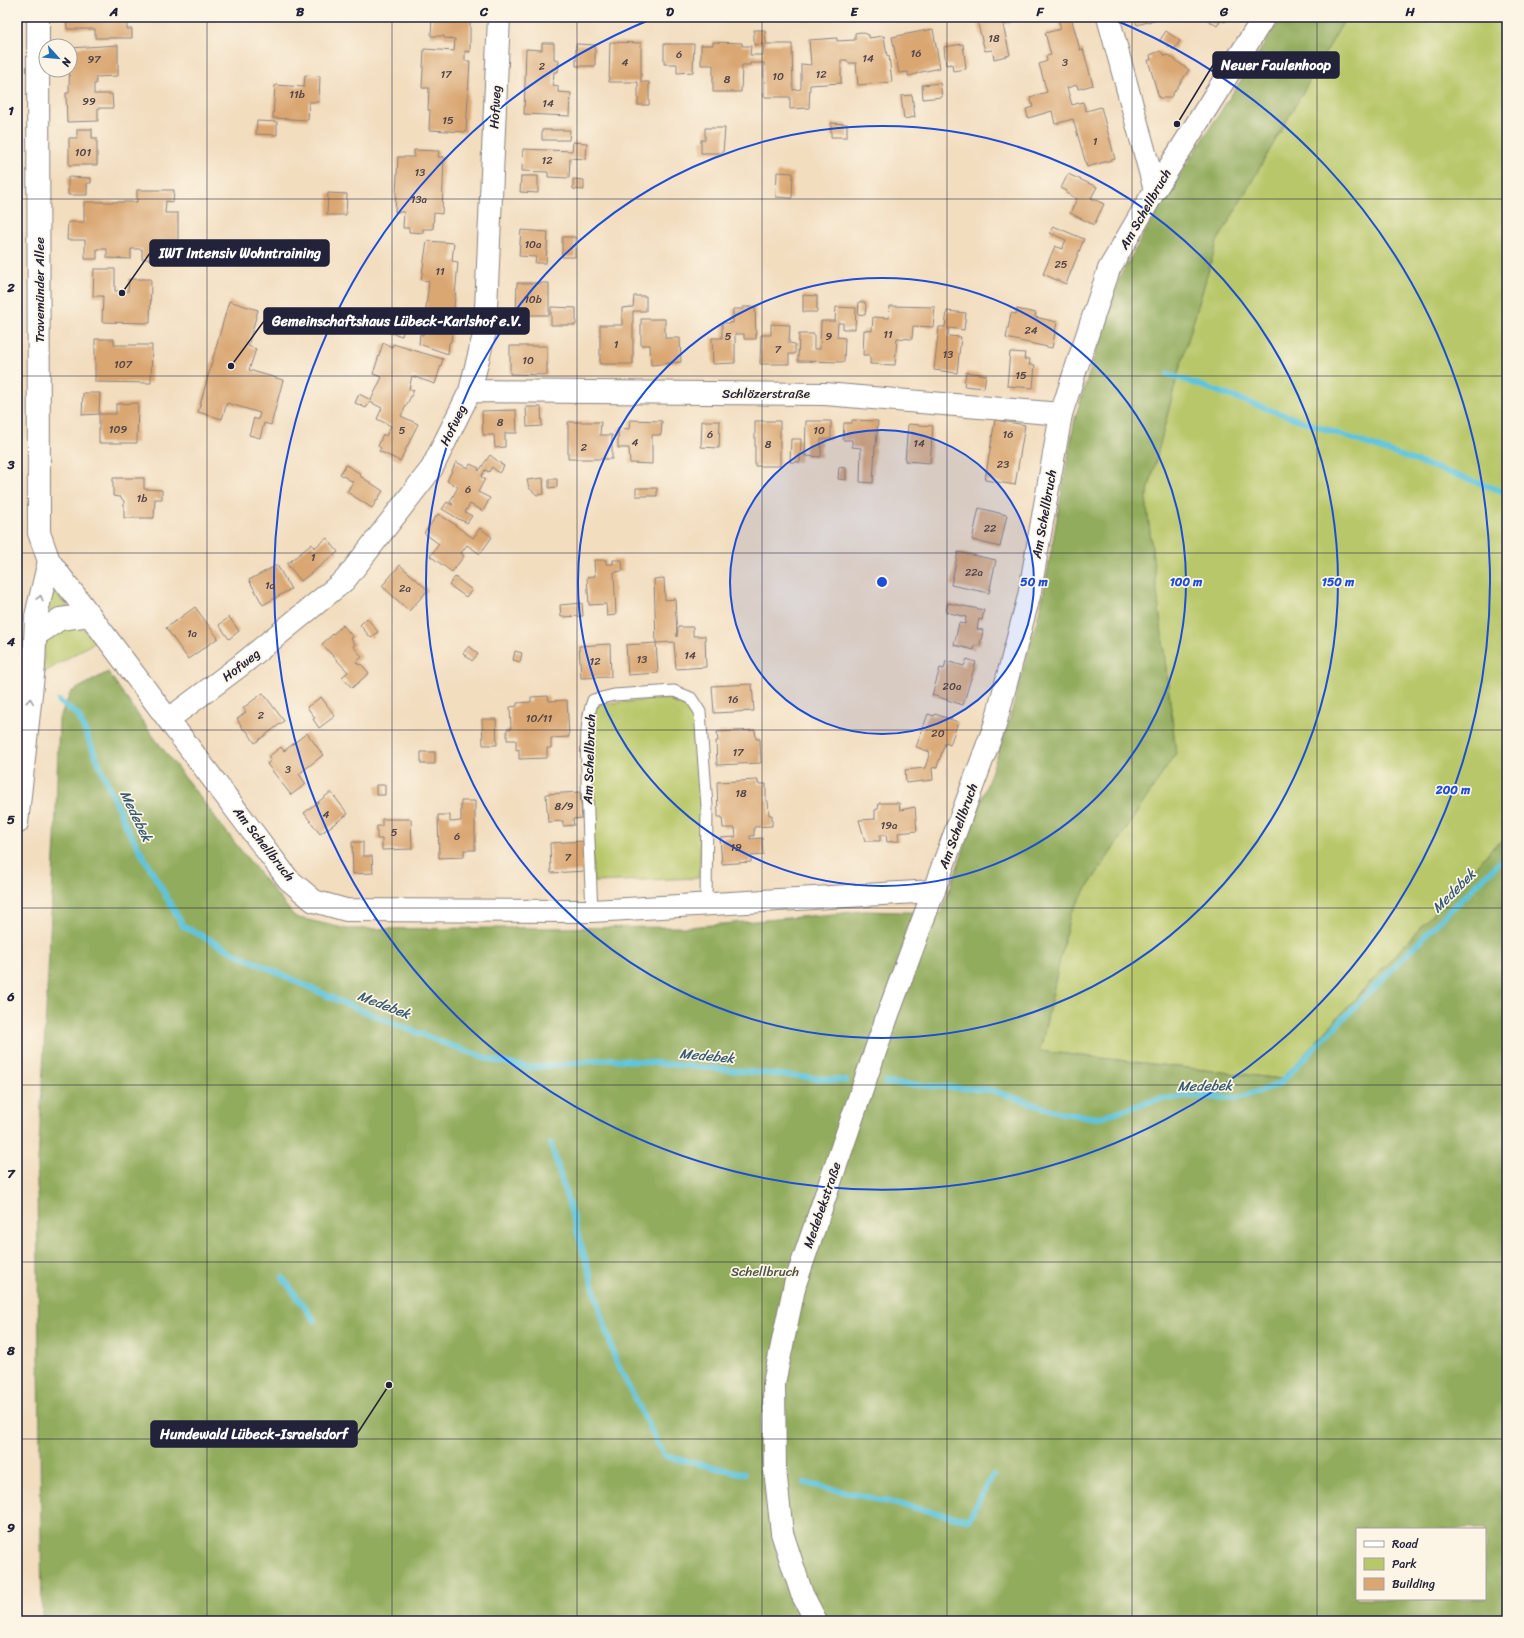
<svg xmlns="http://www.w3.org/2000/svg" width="1524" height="1638" font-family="Sriracha,sans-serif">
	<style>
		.green { fill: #b8c769; stroke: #6d7452 }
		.forest { fill: #92ac5d; stroke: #5a674c; fill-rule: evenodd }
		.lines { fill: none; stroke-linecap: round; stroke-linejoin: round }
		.stream { stroke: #5ec4dc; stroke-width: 6 }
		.building { fill: #daa773 }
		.lane-casing { stroke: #8a807d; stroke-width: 13 }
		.street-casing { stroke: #8a807d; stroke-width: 24 }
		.secondary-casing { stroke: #8a807d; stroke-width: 24 }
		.highway-casing { stroke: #8a807d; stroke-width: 24 }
		.lane { stroke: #fff; stroke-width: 11 }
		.street { stroke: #fff; stroke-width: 22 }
		.secondary { stroke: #fff; stroke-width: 22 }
		.highway { stroke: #fff; stroke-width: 22 }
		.oneway { stroke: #9c9ca7 }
		.grid { fill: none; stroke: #22223b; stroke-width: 1; stroke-opacity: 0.55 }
		.ring { fill: none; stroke: #1d4ed8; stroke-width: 2 }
		.labels { text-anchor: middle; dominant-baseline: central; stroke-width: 3.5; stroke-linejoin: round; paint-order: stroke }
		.number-label { font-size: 11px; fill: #504349 }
		.street-label { font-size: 13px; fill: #22223b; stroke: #fcf5e5 }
		.park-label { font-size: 13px; fill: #4f5449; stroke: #fcf5e5 }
		.water-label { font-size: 14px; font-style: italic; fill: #375b73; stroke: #fcf5e5 }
		.centre { fill: #1d4ed8; stroke: #fcf5e5; stroke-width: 2 }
		.ring-label { font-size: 12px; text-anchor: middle; font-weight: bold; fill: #1d4ed8; stroke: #fcf5e5; stroke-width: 3.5; stroke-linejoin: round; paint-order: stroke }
		.leader { fill: none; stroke: #22223b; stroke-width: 1.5 }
		.callout-dot { fill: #22223b; stroke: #fcf5e5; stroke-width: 1.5 }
		.callout { fill: #22223b; stroke: #22223b; stroke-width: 1.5 }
		.callout-label { font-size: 14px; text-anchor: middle; font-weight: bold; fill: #fff }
		.neatline { fill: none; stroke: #22223b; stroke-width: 1.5 }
		.grid-label { font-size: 13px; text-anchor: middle; font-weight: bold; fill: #22223b }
	</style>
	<rect width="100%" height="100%" fill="#fcf5e5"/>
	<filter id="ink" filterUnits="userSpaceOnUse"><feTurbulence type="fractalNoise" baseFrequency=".025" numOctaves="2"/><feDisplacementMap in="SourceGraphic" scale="8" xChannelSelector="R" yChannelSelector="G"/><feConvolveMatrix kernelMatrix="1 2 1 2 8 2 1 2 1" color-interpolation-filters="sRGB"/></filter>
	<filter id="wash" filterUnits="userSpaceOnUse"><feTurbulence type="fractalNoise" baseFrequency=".012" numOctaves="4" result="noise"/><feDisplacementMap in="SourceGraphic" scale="16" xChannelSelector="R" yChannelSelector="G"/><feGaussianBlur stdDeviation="0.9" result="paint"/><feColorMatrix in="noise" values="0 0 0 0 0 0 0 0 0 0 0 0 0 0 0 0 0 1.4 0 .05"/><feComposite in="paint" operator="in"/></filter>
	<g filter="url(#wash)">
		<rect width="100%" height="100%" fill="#f2ddbf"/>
		<path class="green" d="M1346,17H1507V837L1491,850L1282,1079L1040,1051L1070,914L1176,753L1146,499L1177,377L1217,242Z
			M52,587L69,609L44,618Z
			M66,626L84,629L95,642L43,673L44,642Z
			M675,698L691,706L698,714L702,806L699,878L593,882L591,734L595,713L598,704Z"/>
		<path class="forest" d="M1282,17H1346L1217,242L1177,377L1146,499L1176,753L1070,914L1040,1051L1282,1079L1491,850L1507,837V1621H42L37,1182L55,839L59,719L71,692L108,672L150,732L235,843L295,917L347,929L689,927L865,911L941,913L1007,728L1042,601L1075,418L1120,276L1165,197ZM1357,1529H1485V1599H1357Z"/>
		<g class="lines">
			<path class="stream" d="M1168,374L1507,493
				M59,701L78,715L126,826L183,926L233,952L341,1002L441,1042L492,1060L531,1068L612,1059L846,1081
				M885,1083L991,1090L1061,1113L1097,1118L1155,1100L1187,1096L1238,1098L1278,1085L1451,909L1507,855
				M551,1144L615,1359L664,1456L744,1474
				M283,1278L314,1320
				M805,1483L968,1520L993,1475"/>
		</g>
		<g id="blocks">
			<path class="building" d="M66,17H127V29H132V38H95V29H67Z
				M432,17H470V52L465,51V61H470L466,132L429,130L430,110H428L429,88H422L424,49L454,51L455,39L444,38V36H431Z
				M976,17H1010L1011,23L1003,25L1010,55L994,59L992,50L985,51Z
				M1062,17H1071L1080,50L1083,49L1093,85L1078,89L1077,85L1067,88L1072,105L1083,102L1086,111L1101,107L1115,159L1087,167L1073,119L1055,124L1052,111L1028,118L1026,109L1033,107L1030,97L1047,92L1039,64L1047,61L1046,56L1051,55L1045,33L1061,29L1058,18Z
				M1134,17H1154L1155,20L1137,25Z
				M1203,17H1228L1225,22L1221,20L1217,26Z
				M933,29L940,68L917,73V74L908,76V72L899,73L892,37Z
				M754,30H765L766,44H792L793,90L801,89V64L811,65L809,40L837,38V41L855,40V33L861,32L869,35V38L884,36L887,56H889L892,82L858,85L856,63H848L847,60H841V83L810,85L809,108L790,109V97H764V63H750V65H742L741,92H713V65H701V45H713V42L742,43V46H751L750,55H763L764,44L754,45Z
				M1166,31L1180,41L1174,50L1160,40Z
				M610,42L641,43V82H649V105H638V82H609Z
				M542,43H554V59L559,60L558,72H554L553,85L558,86V92L571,93L570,116L524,114L526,49L542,50Z
				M576,44L595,45V66H576Z
				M664,44H694L693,72L677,73V64H664Z
				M963,44L966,69L953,71L952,64L946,65L944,47Z
				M118,45V76L96,77V84H94V94H112L113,108H98V121L67,122L66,93H69L70,48Z
				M1160,51L1165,56L1168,55L1189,70L1170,98H1159L1148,60H1151L1150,55Z
				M305,75L320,76L319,102H309L308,120L273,118L275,85L304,87Z
				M940,83L942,97L923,99L922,85Z
				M912,95L915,117L904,119L901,96Z
				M257,121L277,122V135L256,134Z
				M831,123L847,124V137H831Z
				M705,128H725L723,153H701V140H705Z
				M77,129H92V138H97V165H69V138H77Z
				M542,130H570L569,140H542Z
				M573,142L587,143L586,159L570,158L569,178L548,177V172L522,171L523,149L572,151Z
				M414,150L439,151L438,157H444L442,214L434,213L433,229H423V233L409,232V228H403L404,212H395L398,157H414Z
				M777,172L793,173L792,198L776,197Z
				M1068,174L1097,187L1091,198L1104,204L1094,225L1070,213L1077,199L1066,193L1067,191L1061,188Z
				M521,176H538V193L520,192Z
				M68,177L91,178V183H87V195H68Z
				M573,179L584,180V190L573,189Z
				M137,190H174L173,202L166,201L165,213H178V255H153V259H142V249H131V259L107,258V249H97V259H85V240H67L68,222H84V202H137Z
				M328,193L347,194L346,215H327Z
				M1053,226L1084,239L1066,284L1043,274L1055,246L1062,249L1066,240L1050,233Z
				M521,230L548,232L546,263H535L536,257L519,256Z
				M562,237H575V257H562Z
				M427,241L454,243L452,261L458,262L451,342L449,343L448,354L419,344L420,334L423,335L429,281L421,280Z
				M94,269H115V291H128L129,279H151L150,323L102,322L103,296H93Z
				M517,283H549V315H516Z
				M803,295L817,296V312H803Z
				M634,296H646V311H633V364H600V325H622V308L633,307Z
				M229,301L258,310L248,346L256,349L249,370L283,380L271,425L264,423L260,438L249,435L254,418L258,420L260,413L227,403L222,419L198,412Z
				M859,302H865L866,306L865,315L858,314Z
				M890,306L935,307L933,327L913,326L912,339L897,338L895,365L870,364V355H863L864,330L872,331L873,317L889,318Z
				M551,307L576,308V325H551Z
				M743,307H755L756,339H744V334H735V363L713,364L712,338H722V323H733V309H743Z
				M836,307L856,308L855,329H843V323H838L837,337L845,338L844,362L798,361L799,334H814V349H820L821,321H835Z
				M1017,309L1036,313L1035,317L1057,322L1052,348L1006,338L1011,313L1016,314Z
				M947,311L966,313L964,330L949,328L948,336L961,337L957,373L934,370L939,327H945Z
				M376,316L405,325L402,336L372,327Z
				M641,319H665V338H680L681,362L651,365L650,345H641Z
				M771,324L790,325L789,343L795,344V354H789V364H760L761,335H771Z
				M95,339H114V345H152L151,383L95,382Z
				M383,343L392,347L393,344L443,359L435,384L412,376L409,389L414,390L401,416L418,424L400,461L379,451L381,448L378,446L383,434L386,436L391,426L377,419L382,408L370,402L382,377L373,374Z
				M510,346H547V375L510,374Z
				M1010,352L1025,353L1024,359H1030L1029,365H1035L1033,388L1007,386Z
				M966,372L986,375L984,388L964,386Z
				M83,393H100L99,414L82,415Z
				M359,394L371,400L366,408L355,403Z
				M138,403L137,443H99V414H116V404Z
				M526,407H541L542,426L527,427Z
				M516,410L517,433H505V447L495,448L494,435H483L482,411Z
				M630,420L662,421L661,435H652V464L630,463L629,448H618V428L629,429Z
				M852,420L878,421L876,446H875L873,483L860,482L861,448L852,447V440H843L844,423H852Z
				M995,420L1025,425L1015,485L985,480Z
				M702,421H720L719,448L701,447Z
				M755,421H780V466H755Z
				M806,421H831V439H821V457L805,456Z
				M568,422H601L600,435H612V459H568Z
				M908,424L933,426L930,463L905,461Z
				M791,439H801L800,462H790Z
				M490,455L504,466L499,473L492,467L489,472L485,470L481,477L485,479L478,492L490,498L483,511L470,504L465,512L472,516L467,523L462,520V521L442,509L447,502L452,505L453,504L450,502L458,487L447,481L456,462L468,468L470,464L479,468L478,470L479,471Z
				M346,465L361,474L360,476L383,491L372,508L347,492L353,482L340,474Z
				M839,467L846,468V480L838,479Z
				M113,478H144V489L162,490V499H155L154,518H124V501L120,497L113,496Z
				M543,478L544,494L537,495L529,488L527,480Z
				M549,479H557V487L549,488Z
				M636,488H657V496H636Z
				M979,508L1007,515L1000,547L972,540Z
				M438,514L456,525V526L473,538L480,528L492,537L480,554L467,545L461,553L464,556L452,572L430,556L439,544L424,533Z
				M327,538L338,552L301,581L287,564L312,544L314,548Z
				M958,552L996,560L989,593L951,585Z
				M594,560H606V564H613V560H622L623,571L614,572L616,615L607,616L606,604L589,605L587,577L595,576Z
				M277,565L291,589L263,605L249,580Z
				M400,565L428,590L409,611L382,586Z
				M455,577L472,590L466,597L449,585Z
				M664,578L665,600L675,599L677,637L678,627H693V636H705L706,667L676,669L674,642L656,643L658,673L628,675L626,645L656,643L654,579Z
				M582,603L583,616L561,617L560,605Z
				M948,603L984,610L982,620L979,619L977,629L983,630L980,646L975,645L974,650L954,645L959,623L965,624L966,617L946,612Z
				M195,607L218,638L188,659L166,628Z
				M229,617L239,631L229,639L219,625Z
				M367,618L378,632L371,638L360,625Z
				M343,625L353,637L351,639L355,644L353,646L362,657L356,662L359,665L361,664L369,673L352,688L342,677L348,672L322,644Z
				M610,644L611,677L581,678L579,646Z
				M469,646L478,654L472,661L463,653Z
				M515,651L522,653L520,662L513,660Z
				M967,659L976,662L963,705L932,695L940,668L944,669L946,661L964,666Z
				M752,684L754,711L714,713L712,686Z
				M263,693L284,721L255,743L247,731L244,730L237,719L246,712L243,708Z
				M548,696L549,701L567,700L569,737L551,738V748H547V758L519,759V749L516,750V740H507V729H511L510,707L517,706V703L531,702V697Z
				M321,697L335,716L319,728L313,719L315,718L307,707Z
				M928,714L934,716L935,714L958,722L950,745L945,743L937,767L932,768L933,780L906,783L905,770L925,768L930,752L916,747Z
				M482,719H496L497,745H483Z
				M755,730L756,739H760L761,763L717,765L716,741H718L717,732Z
				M307,733L323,755L299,774L306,784L291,795L267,764L271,761L268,757L281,747L284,751Z
				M421,752H435V764H421Z
				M758,780V784H766V801H768L769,815H772V826L754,827V836H750V839L762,838L763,855L751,856V862L722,864L720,838L736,837L735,828H723L722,817H718L717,782Z
				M376,785H385V795H376Z
				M331,792L348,814L320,834L304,813Z
				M580,792L582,818L573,819L574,825L563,826V821L548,822L546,794Z
				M461,801H475V850H464V857L439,858L438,815H450V822L461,821Z
				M879,803H899L900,810L915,807L917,831L898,833L899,841L887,842L886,835H880V841H865L859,820L875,819V810L878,809Z
				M382,819H411L412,849L382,850V839H377V826H382Z
				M585,841L586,871L551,873L550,843Z
				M352,842H363V856H372L373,873L353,874Z"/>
		</g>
	</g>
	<g filter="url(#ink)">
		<use href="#blocks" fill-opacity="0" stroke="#8a807d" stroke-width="1"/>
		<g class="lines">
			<g class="lane-casing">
				<path id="lane" d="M592,911C590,867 588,823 587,779C587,753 584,725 593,700L614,695L674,691L691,698L700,712L707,806L706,904"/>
			</g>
			<g class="street-casing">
				<path id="street" d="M38,17L39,533L49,561L288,879L314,901L346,910L592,911L934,891
					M1108,17L1155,190
					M470,391L825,394L1061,414
					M169,719L241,665L345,580L432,468L470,391L485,331L499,17"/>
			</g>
			<g class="secondary-casing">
				<path id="secondary" d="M816,1621L802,1594L782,1533L775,1469L774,1383L795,1284L887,1017L995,725L1029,596L1061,414L1109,269L1155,190L1264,17"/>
			</g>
			<g class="highway-casing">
				<path id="highway" d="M36,635L60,619L90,615
					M17,823L34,666L36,616L49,561"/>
			</g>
			<use href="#lane" class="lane"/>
			<use href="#street" class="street"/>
			<use href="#secondary" class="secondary"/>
			<use href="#highway" class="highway"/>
		</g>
		<defs><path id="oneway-chevron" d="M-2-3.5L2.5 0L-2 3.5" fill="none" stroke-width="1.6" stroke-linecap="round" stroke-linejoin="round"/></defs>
		<g class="oneway">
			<use href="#oneway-chevron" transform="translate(40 598) rotate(-76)"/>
			<use href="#oneway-chevron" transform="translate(30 701) rotate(-84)"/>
		</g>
	</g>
	<path class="grid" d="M207,17V1621M392,17V1621M577,17V1621M762,17V1621M947,17V1621M1132,17V1621M1317,17V1621M17,199H1507M17,376H1507M17,553H1507M17,730H1507M17,908H1507M17,1085H1507M17,1262H1507M17,1439H1507"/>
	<circle cx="882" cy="582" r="152" fill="#1d4ed8" fill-opacity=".12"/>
	<g class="ring">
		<circle cx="882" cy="582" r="152"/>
		<circle cx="882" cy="582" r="304"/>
		<circle cx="882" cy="582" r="456"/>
		<path d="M1110 18A608 608 0 1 1 654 18"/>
	</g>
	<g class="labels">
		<g class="number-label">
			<text x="994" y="38">18</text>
			<text x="916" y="53">16</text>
			<text x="679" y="54">6</text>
			<text x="868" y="58">14</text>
			<text x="94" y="59">97</text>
			<text x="625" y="62">4</text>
			<text x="1065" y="62">3</text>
			<text x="542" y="66">2</text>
			<text x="446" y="74">17</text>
			<text x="821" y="74">12</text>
			<text x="778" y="76">10</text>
			<text x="727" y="79">8</text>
			<text x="297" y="94">11b</text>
			<text x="89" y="101">99</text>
			<text x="548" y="103">14</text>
			<text x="448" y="120">15</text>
			<text x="1095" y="141">1</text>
			<text x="83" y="152">101</text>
			<text x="547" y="160">12</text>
			<text x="420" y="172">13</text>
			<text x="419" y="199">13a</text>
			<text x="533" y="244">10a</text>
			<text x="1061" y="264">25</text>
			<text x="440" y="271">11</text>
			<text x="533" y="299">10b</text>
			<text x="1031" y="330">24</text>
			<text x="888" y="334">11</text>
			<text x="728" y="336">5</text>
			<text x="829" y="336">9</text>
			<text x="616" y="344">1</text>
			<text x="778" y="349">7</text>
			<text x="948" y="354">13</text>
			<text x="528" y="360">10</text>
			<text x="123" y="364">107</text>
			<text x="1021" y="375">15</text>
			<text x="500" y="422">8</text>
			<text x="118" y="429">109</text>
			<text x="402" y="430">5</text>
			<text x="819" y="430">10</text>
			<text x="710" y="434">6</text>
			<text x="1008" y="434">16</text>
			<text x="635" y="442">4</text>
			<text x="919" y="443">14</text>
			<text x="768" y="444">8</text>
			<text x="584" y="447">2</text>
			<text x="1003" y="464">23</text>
			<text x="468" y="489">6</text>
			<text x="142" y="498">1b</text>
			<text x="990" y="528">22</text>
			<text x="313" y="557">1</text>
			<text x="974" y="572">22a</text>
			<text x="270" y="585">1a</text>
			<text x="405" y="588">2a</text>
			<text x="192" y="633">1a</text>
			<text x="690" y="655">14</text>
			<text x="642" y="659">13</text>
			<text x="595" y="661">12</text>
			<text x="952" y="686">20a</text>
			<text x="733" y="699">16</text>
			<text x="261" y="715">2</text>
			<text x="539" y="718">10/11</text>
			<text x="938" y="733">20</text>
			<text x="738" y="752">17</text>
			<text x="288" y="769">3</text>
			<text x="741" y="793">18</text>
			<text x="564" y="806">8/9</text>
			<text x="326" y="814">4</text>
			<text x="889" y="825">19a</text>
			<text x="394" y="832">5</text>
			<text x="457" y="836">6</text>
			<text x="736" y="847">19</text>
			<text x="568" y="857">7</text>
		</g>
		<g class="street-label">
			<text transform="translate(495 107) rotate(-87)">Hofweg</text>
			<text transform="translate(1145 209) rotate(-60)">Am Schellbruch</text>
			<text transform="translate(39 290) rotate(-90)">Travemünder Allee</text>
			<text x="766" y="393">Schlözerstraße</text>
			<text transform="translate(453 425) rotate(-64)">Hofweg</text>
			<text transform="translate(1044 514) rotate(-80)">Am Schellbruch</text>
			<text transform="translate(241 665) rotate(-38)">Hofweg</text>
			<text transform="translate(589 759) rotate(-88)">Am Schellbruch</text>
			<text transform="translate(958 826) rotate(-70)">Am Schellbruch</text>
			<text transform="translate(264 844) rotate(52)">Am Schellbruch</text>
			<text transform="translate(822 1205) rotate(-71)">Medebekstraße</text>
		</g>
		<g class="park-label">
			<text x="765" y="1271">Schellbruch</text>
		</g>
		<g class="water-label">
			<text transform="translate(136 816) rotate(64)">Medebek</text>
			<text transform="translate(1454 891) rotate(-45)">Medebek</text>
			<text transform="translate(384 1005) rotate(21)">Medebek</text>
			<text transform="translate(707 1056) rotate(5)">Medebek</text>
			<text transform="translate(1205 1086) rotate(-1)">Medebek</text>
		</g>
	</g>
	<circle cx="882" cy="582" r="6" class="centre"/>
	<g class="ring-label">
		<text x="1034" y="586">50 m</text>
		<text x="1186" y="586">100 m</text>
		<text x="1338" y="586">150 m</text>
		<text x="1453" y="794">200 m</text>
	</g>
	<path class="leader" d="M1177 124L1213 65M122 293L150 253M231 366L264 321M389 1385L357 1434"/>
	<g class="callout-dot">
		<circle cx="1177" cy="124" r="4"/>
		<circle cx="122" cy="293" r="4"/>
		<circle cx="231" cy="366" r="4"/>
		<circle cx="389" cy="1385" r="4"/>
	</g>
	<g class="callout">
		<rect x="1213" y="52" width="126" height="26" rx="4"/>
		<rect x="150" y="240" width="179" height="26" rx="4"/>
		<rect x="264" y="308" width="265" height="26" rx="4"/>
		<rect x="151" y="1421" width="206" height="26" rx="4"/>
	</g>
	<g class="callout-label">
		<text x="1276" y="70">Neuer Faulenhoop</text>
		<text x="240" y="258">IWT Intensiv Wohntraining</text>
		<text x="397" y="326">Gemeinschaftshaus Lübeck-Karlshof e.V.</text>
		<text x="254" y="1439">Hundewald Lübeck-Israelsdorf</text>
	</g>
	<rect width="1524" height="1638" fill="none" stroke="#fcf5e5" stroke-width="44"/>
	<rect x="1356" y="1528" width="130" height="72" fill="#fcf5e5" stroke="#a5a1a1"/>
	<rect x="1364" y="1541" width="20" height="6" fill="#ffffff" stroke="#a5a1a1"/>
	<text x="1392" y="1548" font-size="12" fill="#22223b">Road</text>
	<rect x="1364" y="1558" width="20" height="12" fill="#b8c769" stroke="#a5a1a1"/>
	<text x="1392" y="1568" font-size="12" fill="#22223b">Park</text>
	<rect x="1364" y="1578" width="20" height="12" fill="#daa773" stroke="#a5a1a1"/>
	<text x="1392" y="1588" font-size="12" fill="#22223b">Building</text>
	<g transform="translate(58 58) rotate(117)"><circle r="19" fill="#fcf5e5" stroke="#a5a1a1"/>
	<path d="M0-3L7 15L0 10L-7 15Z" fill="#1f6fb2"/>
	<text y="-6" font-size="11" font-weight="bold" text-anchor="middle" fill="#22223b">N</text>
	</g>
	<rect x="22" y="22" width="1480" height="1594" class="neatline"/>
	<g class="grid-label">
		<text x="114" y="16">A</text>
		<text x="300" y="16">B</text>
		<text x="484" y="16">C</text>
		<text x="670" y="16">D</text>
		<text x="854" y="16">E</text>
		<text x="1040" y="16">F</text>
		<text x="1224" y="16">G</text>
		<text x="1410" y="16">H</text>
		<text x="11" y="115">1</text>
		<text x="11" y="292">2</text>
		<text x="11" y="469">3</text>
		<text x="11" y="646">4</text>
		<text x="11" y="824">5</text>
		<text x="11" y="1001">6</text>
		<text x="11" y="1178">7</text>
		<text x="11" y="1355">8</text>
		<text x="11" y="1532">9</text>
	</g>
</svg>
